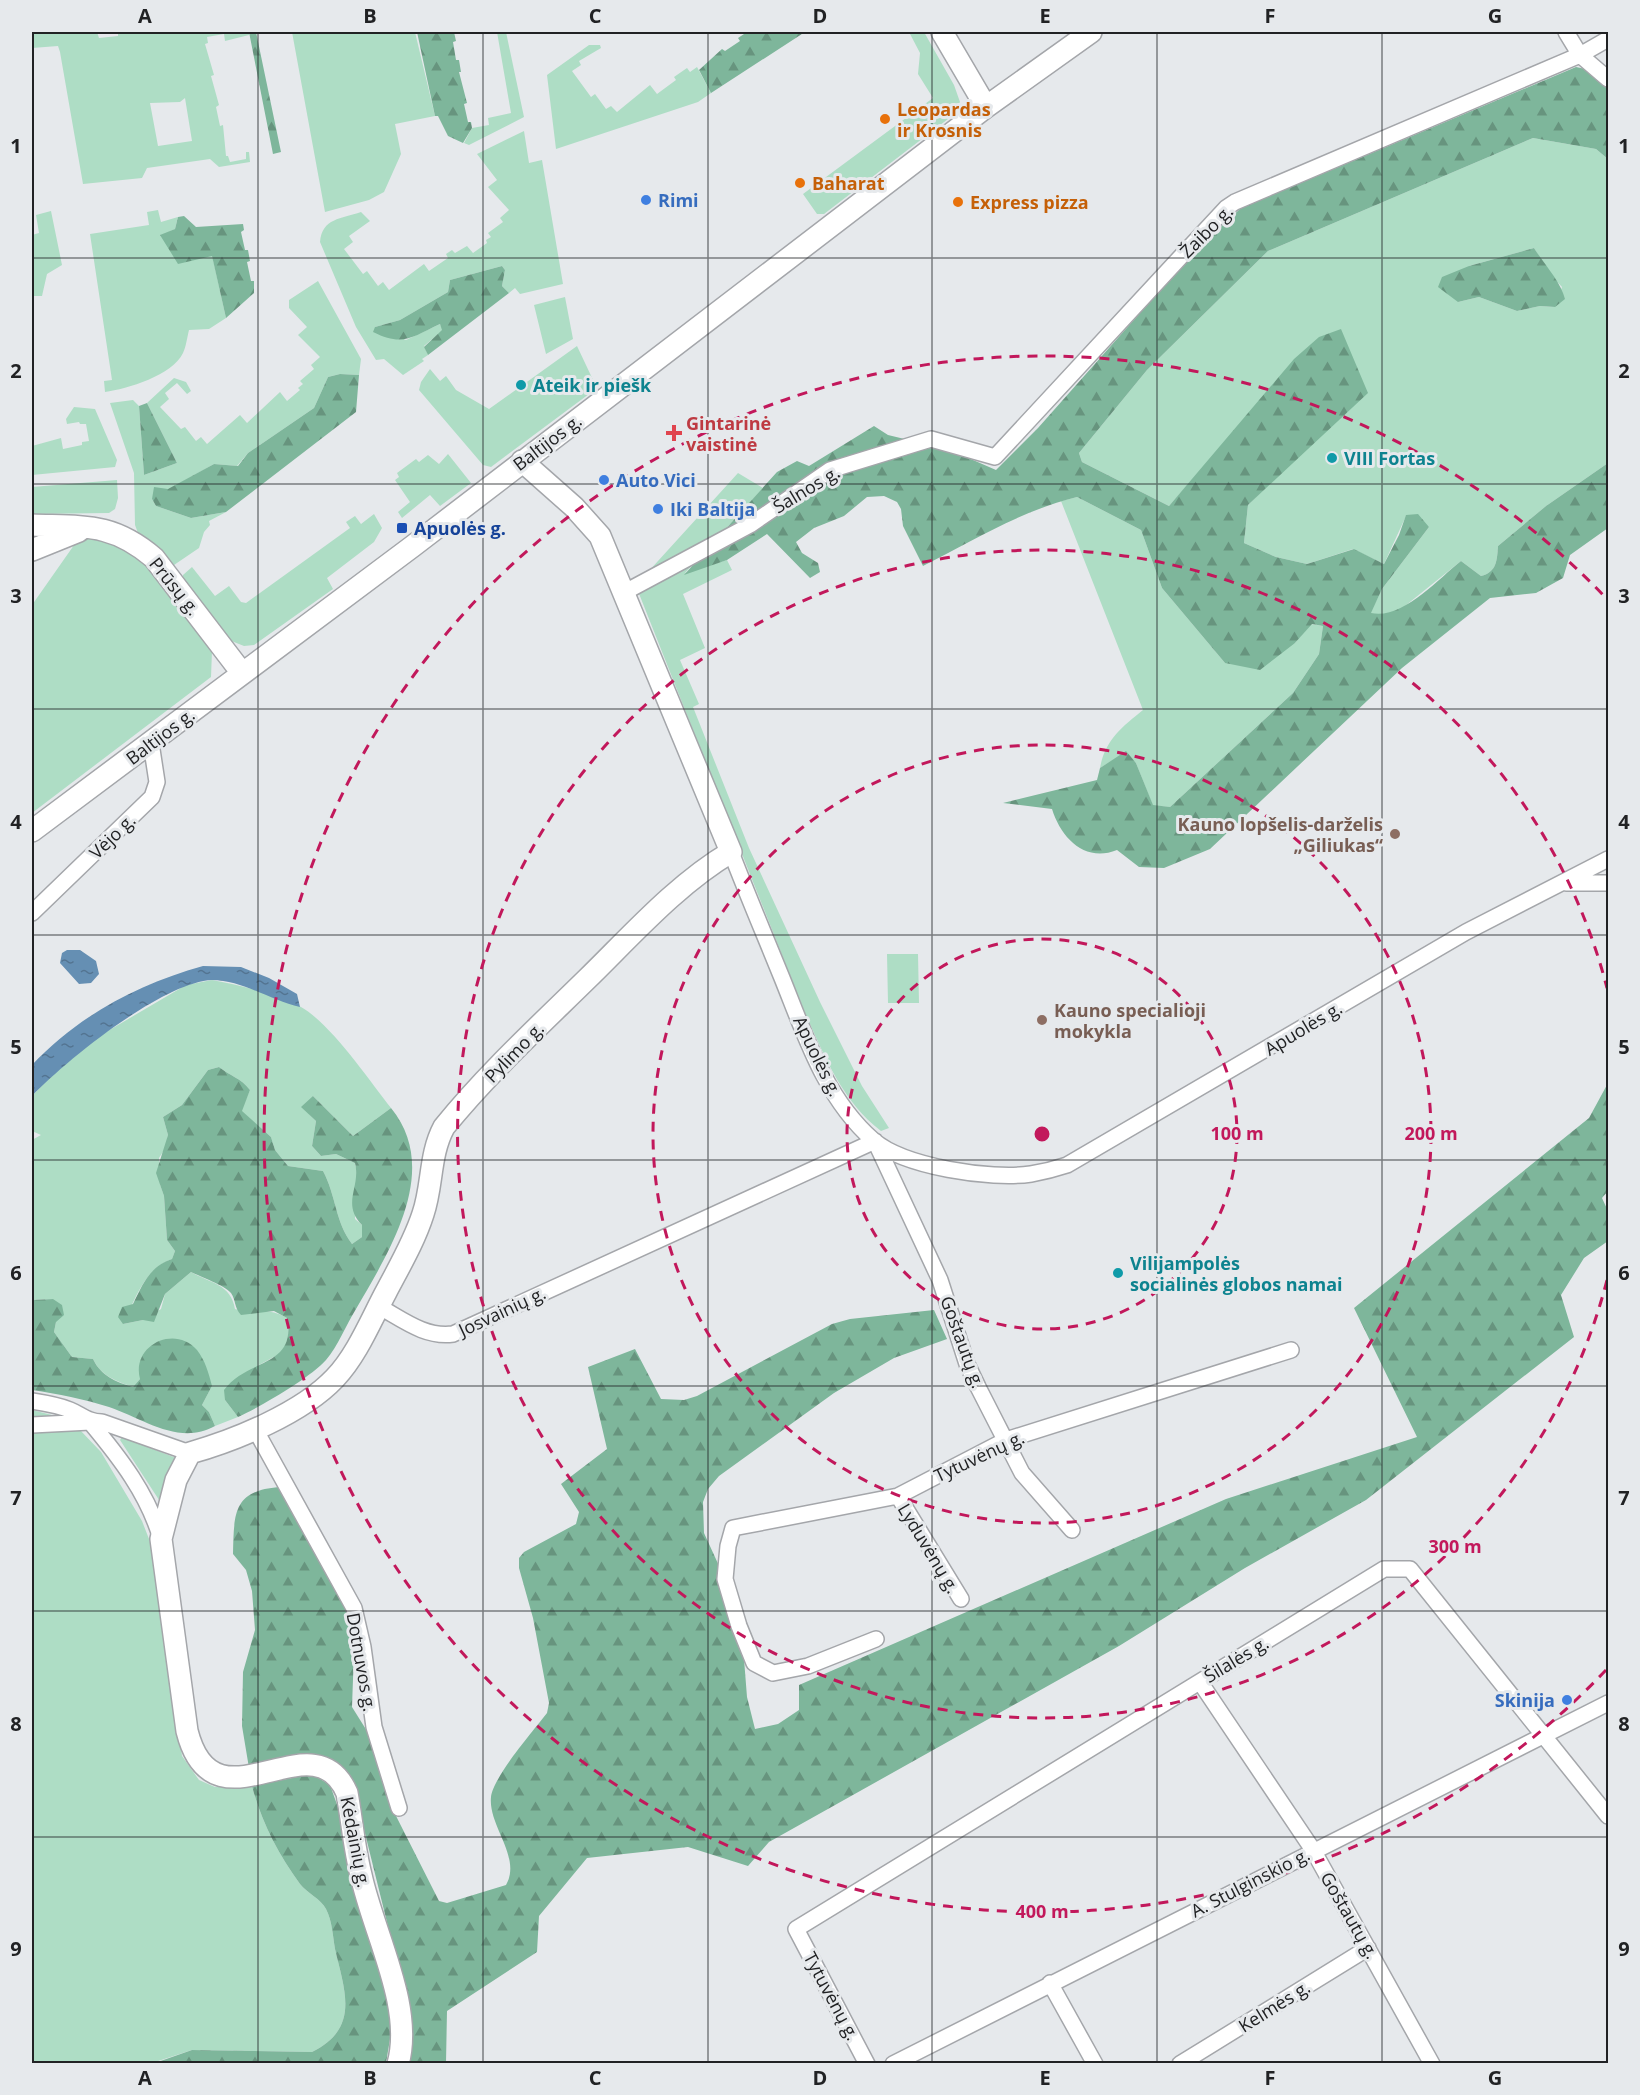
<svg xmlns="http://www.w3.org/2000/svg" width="1640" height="2095" font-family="'Open Sans',sans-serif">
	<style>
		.green { fill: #aeddc5; fill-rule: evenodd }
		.forest { fill: url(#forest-firs) }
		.water { fill: url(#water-ripples) }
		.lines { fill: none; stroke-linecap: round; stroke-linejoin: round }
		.street-casing { stroke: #a4a6aa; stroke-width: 18 }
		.secondary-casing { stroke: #a4a6aa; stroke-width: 24 }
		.street { stroke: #fff; stroke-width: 15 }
		.secondary { stroke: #fff; stroke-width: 21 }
		.grid { fill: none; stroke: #212224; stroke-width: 1.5; stroke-opacity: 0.55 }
		.ring { fill: none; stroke: #c2185b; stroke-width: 3; stroke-dasharray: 10 8 }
		.food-dot { fill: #e8710a; stroke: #e6e9ec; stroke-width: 2 }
		.shop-dot { fill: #3f7fe0; stroke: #e6e9ec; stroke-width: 2 }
		.culture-dot { fill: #0f9aa8; stroke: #e6e9ec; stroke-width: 2 }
		.health-dot { fill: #e0444e; stroke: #e6e9ec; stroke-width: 2 }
		.transit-dot { fill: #1a4fb4; stroke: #e6e9ec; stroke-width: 2 }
		.education-dot { fill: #8d6e63; stroke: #e6e9ec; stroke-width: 2 }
		.labels { text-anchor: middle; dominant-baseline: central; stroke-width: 6; stroke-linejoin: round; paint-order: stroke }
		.food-label { font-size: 18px; font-weight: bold; fill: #c56008; stroke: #e6e9ec; text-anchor: start }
		.shop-label { font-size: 18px; font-weight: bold; fill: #366cbe; stroke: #e6e9ec; text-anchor: start }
		.street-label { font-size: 18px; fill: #212224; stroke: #e6e9ec }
		.culture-label { font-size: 18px; font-weight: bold; fill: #0d838f; stroke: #e6e9ec; text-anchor: start }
		.health-label { font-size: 18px; font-weight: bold; fill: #be3a42; stroke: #e6e9ec; text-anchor: start }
		.transit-label { font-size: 18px; font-weight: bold; fill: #164399; stroke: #e6e9ec; text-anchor: start }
		.education-label { font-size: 18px; font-weight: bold; fill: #785e54; stroke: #e6e9ec; text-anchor: end }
		.centre { fill: #c2185b; stroke: #e6e9ec; stroke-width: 3 }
		.ring-label { font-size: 18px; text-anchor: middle; font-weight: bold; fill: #c2185b; stroke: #e6e9ec; stroke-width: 6; stroke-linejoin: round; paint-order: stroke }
		.neatline { fill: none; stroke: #212224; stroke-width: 2 }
		.grid-label { font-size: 20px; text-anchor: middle; font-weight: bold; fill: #212224 }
	</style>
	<defs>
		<pattern id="forest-firs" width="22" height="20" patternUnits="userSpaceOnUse" patternTransform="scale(1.5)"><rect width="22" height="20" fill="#7eb69b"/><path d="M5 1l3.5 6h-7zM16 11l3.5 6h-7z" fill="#67947e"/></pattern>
		<pattern id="water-ripples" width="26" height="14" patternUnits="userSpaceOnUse" patternTransform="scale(1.5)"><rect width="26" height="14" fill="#658fb3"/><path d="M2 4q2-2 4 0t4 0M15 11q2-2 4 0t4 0" fill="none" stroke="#537491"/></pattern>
	</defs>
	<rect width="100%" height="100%" fill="#e6e9ec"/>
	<path class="green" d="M32,32H97L99,38L118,36V32H249V35L225,41L224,34L207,37L208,43L205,44L214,75L211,76L219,105L216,107L220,126L223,125L226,156H228L230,162L246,159V152H249L250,162L219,167L210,159L147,168L142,178L83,184L60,52L58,46L32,48ZM185,98L192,141L158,146L150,103L180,102Z
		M292,32H415L435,116L395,124L401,154L384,192L369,200L325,212Z
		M497,32H506L524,117L469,145L464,143L472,128L489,125L488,118L511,113Z
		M909,32H924L954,85L960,102L948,119L824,214H817L803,194L933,98L918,74L920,53Z
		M589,45H600L601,48L579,61L581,65L572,71L591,97L595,94L606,109L611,106L617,112L650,85L657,94L676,80L674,77L687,68L690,72L697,67L711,93L698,102L556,149L547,75Z
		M524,131L529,163L542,160L563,284L520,294L515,288L509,293L502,286L505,270L502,266L450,280L448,292L400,320L375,327L406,340L440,324L443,330L424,346L428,355L422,359L424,361L403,375L384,359L376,360L356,327L320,242C322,218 341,219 361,212L370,221L349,236L353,242L344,249L363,274L367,271L378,286L383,282L389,290L424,264L429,271L448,258L446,254L452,250L455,253L467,246L473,253L487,243L486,240L491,237L488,233L503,222L500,218L509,210L488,187L497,180L477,154Z
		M1533,138L1596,149L1608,159V463L1546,506L1498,546C1497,560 1497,572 1481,576L1461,561L1400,610L1386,615L1370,614L1382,589L1429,527L1406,516L1384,564L1353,549L1307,564L1276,557L1244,543L1248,505L1277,477L1198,473L1169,506L1082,462L1079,453L1147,370L1268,251ZM1534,248L1549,273L1562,287L1555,307L1540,306L1517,311L1479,297L1458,302L1469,266Z
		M158,210L161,222L178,217L175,229L161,236L212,255L226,318L209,329L189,330C187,338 186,347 183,353C173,375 127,389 105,392L104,381L112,380L90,234L149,225L147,212Z
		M51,211L62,265L47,274L42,296H32V235L39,233L36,215Z
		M318,281L361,359L359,375L340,374L328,377L314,408L248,453L237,466L214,464L152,499L156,506L191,518L226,512L209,521L210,525L204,532L199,548L174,565L171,564L138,533L135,525L134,473L110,403L133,400L139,406L144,475L177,463L147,403L174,378L186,382L191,391L187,394L177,383L165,393L169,399L160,407L181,429L185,427L196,441L201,437L207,444L240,415L247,423L280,392L287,401L300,390L298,388L303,384L300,381L314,369L311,365L320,357L298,335L307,327L289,308V300Z
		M565,297L573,339L546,354L534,305Z
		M577,346L594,382L589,394L491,467L483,465L419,390L421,382L430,369L440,381L446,376L456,390L489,409Z
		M74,407L95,409L117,460L115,467L32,475V446L61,438L63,449L82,445V442L89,441L86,424H80L79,422L67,424L66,419Z
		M448,454L471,483L440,506L430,495L402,518L398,512L410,502L395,480L399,477L397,473L416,459L419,462L428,455L439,464Z
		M738,473L763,488L685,573L727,560L732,570L683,594L705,648L680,660L699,704L693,707L749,848L820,1002L862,1086L889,1128L881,1131C842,1101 825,1057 805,1013L634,581L648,572Z
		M117,480L118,498L115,509L109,513L32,514V487Z
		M1077,497L1141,530L1162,588L1225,663L1295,643L1311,624L1323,626L1319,654L1293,693L1170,807L1153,806L1136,763L1126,752L1100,768C1105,740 1122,727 1143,710L1061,501Z
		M374,514L382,528L374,542L327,578L333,589L254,645L244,646L229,640L183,582V575L192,567L215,596L229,586L241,602L246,603L350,528L346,522L355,516L361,524Z
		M87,535L122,544L151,568L212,651L211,677L32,813V605L79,538Z
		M887,954H918L919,1003H888Z
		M212,980C239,985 277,994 301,1007C331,1024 369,1080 391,1108L353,1136L313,1096L309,1114L316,1121L312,1146L321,1156L336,1154L355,1163C359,1180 355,1200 355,1219L362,1225V1237L352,1244C335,1222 336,1195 323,1171L288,1166L275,1150L271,1137L241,1111L250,1090C241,1078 230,1076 219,1067L208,1070L182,1105L163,1117L168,1135L166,1147L159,1158L160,1184L164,1196L167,1240L175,1251L172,1259C144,1269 136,1298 123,1324L143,1320L161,1309L165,1294L191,1272C210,1283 231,1284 235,1309C257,1316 266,1306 287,1318L289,1342L283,1352L259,1365L225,1400L238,1417L215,1426L209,1412L202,1405L212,1386L140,1379L133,1387C116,1381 101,1376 93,1359L72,1357L54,1332L56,1322L53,1299L32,1300V1140L41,1135L32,1131V1096L54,1073L101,1035L186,985Z
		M32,1410L52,1415L80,1430L101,1452L142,1521L158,1562L182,1756L199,1780L215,1787L252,1786C261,1821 278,1854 300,1884C307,1893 321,1899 326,1909C332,1920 333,1937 335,1949C345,1992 360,2028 312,2052L192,2050L152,2063H32Z
		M122,1437L176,1458L161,1503L120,1440Z"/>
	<path class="forest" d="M249,32H256L281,152L273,154Z
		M417,32H454L456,41L453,42L456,60H459L461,72H459L467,103L464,104L468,122H471L472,128L463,143L448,136L438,116H435Z
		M747,32H805L711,93L699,70L722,49L725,51L740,41L738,38Z
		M1576,67L1590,70L1608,86V159L1596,149L1533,138L1268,251L1147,370L1079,453L1082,462L1169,506L1294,359L1319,337L1341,329L1368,393L1248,505L1244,543L1276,557L1307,564L1354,549L1384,564L1399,535L1406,515L1418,514L1429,527L1382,589L1371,613C1402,620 1437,580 1461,561L1481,576C1497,572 1497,560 1498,546L1546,506L1608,463V528L1570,555L1563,578L1536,593L1490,598L1402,668L1210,849L1164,868L1139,867L1117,850C1085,863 1061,838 1052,809L1003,803L1097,780L1100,768L1126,751L1136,763L1153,805L1170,807L1293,693L1319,654L1323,626L1312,624L1295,643L1260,670L1225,663L1162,588L1141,530L1077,497C1023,510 972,541 923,566L903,526L901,509L897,502L884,496L867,497L844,516L814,528L796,542L802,553L818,563L820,572L810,578L767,534L727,560L684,575L777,472L797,461L809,466L874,426L888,435L950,450L996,470L1038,428L1195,251L1241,208Z
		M184,216L196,227L243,224L244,230L241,232L245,250H248L250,261L247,262L251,281H254V293L226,318L212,256L178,264L160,235L175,229L178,217Z
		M1534,248C1544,264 1561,282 1565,299L1555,307L1540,306L1517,311L1479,297L1458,302L1438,287L1442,277L1469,266Z
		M502,266L505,270L502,286L509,293L428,355L424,347L442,330L440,324C412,337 403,347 373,332L375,327L400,320L448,292L450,280Z
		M340,374L359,375L356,412L226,512L191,518L156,506L152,499L154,487L168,489L214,464L238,466L248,453L314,408L328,377Z
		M147,403L177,463L144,475L139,406Z
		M219,1067C230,1076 241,1078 250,1090L242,1111L271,1137L275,1150L288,1166L323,1171C336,1195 335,1222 352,1244L362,1237V1225C341,1203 361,1188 355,1163L336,1154L321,1156L312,1146L316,1121L301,1107L313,1096L353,1136L391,1108C442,1170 389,1252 356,1309C346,1325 338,1346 326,1360C310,1378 260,1407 238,1417L225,1400L224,1390C247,1358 297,1368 287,1318L274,1311L241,1315C234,1308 236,1300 231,1293C224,1285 201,1277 191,1272L165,1294L154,1322L143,1320L123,1324L118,1317L122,1307L133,1304C143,1284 149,1267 172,1259L175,1251L167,1240L164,1196L156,1173L168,1135L163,1117L182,1105L208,1070Z
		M1608,1083V1191L1602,1198L1608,1211V1241L1584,1258L1561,1295L1574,1337L1366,1500L1245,1568L1119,1646L769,1842L748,1866L688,1847L587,1858L539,1916L537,1952L447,2011L446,2063H408L404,1991L356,1797L344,1776L249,1768L242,1726L243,1672L255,1630L252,1591L246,1570L233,1554C234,1513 233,1491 279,1487L336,1586L347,1612L354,1651L352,1707L367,1731L392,1808L439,1901L447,1903L506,1885C522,1857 488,1826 491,1797C493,1777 534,1730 547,1713L549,1703L533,1618L519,1568V1558L524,1552L576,1524L579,1512L561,1484L607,1449L588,1367L635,1349L661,1399L684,1400L697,1396L832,1324L850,1319L934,1310L947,1339L894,1358L834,1393L719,1476L708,1489L703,1502L704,1533L725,1579L744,1659L747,1697L755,1729L778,1724L799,1710V1685L1226,1499L1417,1437L1354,1308L1589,1118Z
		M53,1299L62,1305L64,1315L56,1322L54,1332L72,1357L93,1359C101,1376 116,1382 133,1387L140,1379C131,1346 174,1324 197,1350C205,1360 209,1374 212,1386L202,1405L209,1412L215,1426C179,1446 144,1419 109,1407C84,1399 58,1394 32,1390V1300Z
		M312,1774L330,1785L344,1824L365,1919L389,2006L391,2033L386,2063L152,2064L192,2050L312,2052C360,2028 345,1992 335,1949C333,1937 332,1920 326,1909C321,1899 307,1893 300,1884C278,1854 261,1821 252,1786Z"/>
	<path class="water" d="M67,950H80L96,961L99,974L91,983L79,984L60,963L62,953Z
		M203,966L241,967L269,978L297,994L300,1007C271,1001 243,980 212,980C163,982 65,1061 32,1096V1065C78,1016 138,984 203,966Z"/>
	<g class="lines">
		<g class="street-casing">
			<path id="street" d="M1566,32L1580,55L1608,79
				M625,592L750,525L830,470L931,439L995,457L1226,208L1235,202L1580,55L1608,39
				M731,852C747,894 765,936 782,978C805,1035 825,1098 873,1140C904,1167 991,1180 1031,1174C1043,1172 1055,1169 1067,1165L1466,932L1608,859
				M1566,883H1608
				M32,913L152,797L157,782L151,743
				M378,1306C402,1319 425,1338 453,1334L875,1141L940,1280L967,1364L978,1387L1022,1473L1072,1530
				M32,1401C45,1403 58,1405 70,1410C82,1415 88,1422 102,1422L190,1453
				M32,1425L90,1422C120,1458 148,1494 161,1539
				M255,1429L354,1608L363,1647L374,1727L399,1808
				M898,1496L961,1599
				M876,1639L808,1666L773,1673L754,1663L739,1626L725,1579L728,1546L733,1528L898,1496L1006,1440L1291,1350
				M1200,1682L1313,1850L1432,2064
				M1050,1983L1095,2064
				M867,2064L796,1929L1384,1569H1410L1608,1816
				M893,2064L1608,1703
				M1180,2064L1368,1948"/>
		</g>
		<g class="secondary-casing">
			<path id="secondary" d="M942,32L986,107
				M32,525C83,527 112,522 154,558L242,673
				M32,550L79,531
				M32,831L413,546L986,107L1091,32
				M398,2064C414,2006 373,1932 361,1875C354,1848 352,1820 347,1793C313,1714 214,1838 187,1731L161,1539L176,1480L190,1453C236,1440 302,1413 335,1378C357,1355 371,1320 386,1292C399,1267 414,1242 423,1214C433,1185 429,1155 444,1127C487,1074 538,1027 587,979C632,935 677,884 731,852L600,536L574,507L522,461"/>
		</g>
		<use href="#street" class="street"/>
		<use href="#secondary" class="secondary"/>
	</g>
	<path class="grid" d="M258,32V2064M483,32V2064M708,32V2064M932,32V2064M1157,32V2064M1382,32V2064M32,258H1608M32,484H1608M32,709H1608M32,935H1608M32,1160H1608M32,1386H1608M32,1611H1608M32,1837H1608"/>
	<g class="ring">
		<circle cx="1042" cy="1134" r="195"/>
		<circle cx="1042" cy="1134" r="389"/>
		<path d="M1607 1280A584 584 0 1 1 1607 988"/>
		<path d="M1606 1670A778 778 0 1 1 1606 598"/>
	</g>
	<g class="food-dot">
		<circle cx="885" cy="119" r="6"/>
		<circle cx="800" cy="183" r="6"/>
		<circle cx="958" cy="202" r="6"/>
	</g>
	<g class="shop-dot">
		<circle cx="646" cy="200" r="6"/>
		<circle cx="604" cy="480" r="6"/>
		<circle cx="658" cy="509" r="6"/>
		<circle cx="1567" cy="1700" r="6"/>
	</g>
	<g class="culture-dot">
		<circle cx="521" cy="385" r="6"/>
		<circle cx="1332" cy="458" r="6"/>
		<circle cx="1118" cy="1273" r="6"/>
	</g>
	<path class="health-dot" d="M671 424h6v6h6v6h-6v6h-6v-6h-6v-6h6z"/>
	<rect class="transit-dot" x="396" y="522" width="12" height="12" rx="3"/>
	<g class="education-dot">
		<circle cx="1395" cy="834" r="6"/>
		<circle cx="1042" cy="1020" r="6"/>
	</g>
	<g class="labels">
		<g class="food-label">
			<text x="897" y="109">Leopardas<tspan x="897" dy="21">ir Krosnis</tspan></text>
			<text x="812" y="183">Baharat</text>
			<text x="970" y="202">Express pizza</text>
		</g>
		<g class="shop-label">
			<text x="658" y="200">Rimi</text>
			<text x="616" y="480">Auto Vici</text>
			<text x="670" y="509">Iki Baltija</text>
			<text x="1555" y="1700" text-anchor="end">Skinija</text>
		</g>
		<g class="street-label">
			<text transform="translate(1206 231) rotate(-45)">Žaibo g.</text>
			<text transform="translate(547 442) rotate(-37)">Baltijos g.</text>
			<text transform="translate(806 489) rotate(-31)">Šalnos g.</text>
			<text transform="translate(175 586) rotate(51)">Prūsų g.</text>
			<text transform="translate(160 736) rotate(-37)">Baltijos g.</text>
			<text transform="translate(112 836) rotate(-44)">Vėjo g.</text>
			<text transform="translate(1303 1028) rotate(-31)">Apuolės g.</text>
			<text transform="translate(514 1052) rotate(-46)">Pylimo g.</text>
			<text transform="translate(818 1056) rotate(64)">Apuolės g.</text>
			<text transform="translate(502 1311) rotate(-25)">Josvainių g.</text>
			<text transform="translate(963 1342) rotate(70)">Goštautų g.</text>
			<text transform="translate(979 1456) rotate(-25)">Tytuvėnų g.</text>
			<text transform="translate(929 1548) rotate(59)">Lyduvėnų g.</text>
			<text transform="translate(1236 1659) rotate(-31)">Šilalės g.</text>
			<text transform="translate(362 1662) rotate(80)">Dotnuvos g.</text>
			<text transform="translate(356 1842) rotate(79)">Kėdainių g.</text>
			<text transform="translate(1250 1882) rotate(-27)">A. Stulginskio g.</text>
			<text transform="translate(1350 1915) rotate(60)">Goštautų g.</text>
			<text transform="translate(832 1996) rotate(62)">Tytuvėnų g.</text>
			<text transform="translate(1274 2006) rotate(-32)">Kelmės g.</text>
		</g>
		<g class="culture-label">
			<text x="533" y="385">Ateik ir piešk</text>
			<text x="1344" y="458">VIII Fortas</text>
			<text x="1130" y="1263">Vilijampolės<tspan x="1130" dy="21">socialinės globos namai</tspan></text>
		</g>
		<g class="health-label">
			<text x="686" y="423">Gintarinė<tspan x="686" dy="21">vaistinė</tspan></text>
		</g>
		<g class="transit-label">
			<text x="414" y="528">Apuolės g.</text>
		</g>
		<g class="education-label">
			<text x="1383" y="824">Kauno lopšelis-darželis<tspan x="1383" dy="21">„Giliukas“</tspan></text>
			<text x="1054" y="1010" text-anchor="start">Kauno specialioji<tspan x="1054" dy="21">mokykla</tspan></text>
		</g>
	</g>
	<circle cx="1042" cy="1134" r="9" class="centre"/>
	<g class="ring-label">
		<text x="1237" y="1140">100 m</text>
		<text x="1431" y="1140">200 m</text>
		<text x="1455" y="1553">300 m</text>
		<text x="1042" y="1918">400 m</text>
	</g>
	<rect width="1640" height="2095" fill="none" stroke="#e6e9ec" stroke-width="66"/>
	<rect x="33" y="33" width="1574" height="2029" class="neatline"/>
	<g class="grid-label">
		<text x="145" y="23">A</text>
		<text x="370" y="23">B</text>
		<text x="595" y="23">C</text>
		<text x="820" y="23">D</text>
		<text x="1045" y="23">E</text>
		<text x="1270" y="23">F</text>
		<text x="1495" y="23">G</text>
		<text x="16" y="153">1</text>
		<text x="1624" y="153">1</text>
		<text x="16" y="378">2</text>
		<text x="1624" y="378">2</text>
		<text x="16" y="603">3</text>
		<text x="1624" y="603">3</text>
		<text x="16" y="829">4</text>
		<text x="1624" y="829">4</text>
		<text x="16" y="1054">5</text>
		<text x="1624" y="1054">5</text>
		<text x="16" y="1280">6</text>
		<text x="1624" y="1280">6</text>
		<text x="16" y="1505">7</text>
		<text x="1624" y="1505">7</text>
		<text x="16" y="1731">8</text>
		<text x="1624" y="1731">8</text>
		<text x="16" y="1956">9</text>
		<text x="1624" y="1956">9</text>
		<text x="145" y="2085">A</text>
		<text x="370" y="2085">B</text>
		<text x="595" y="2085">C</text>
		<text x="820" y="2085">D</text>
		<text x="1045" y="2085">E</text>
		<text x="1270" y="2085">F</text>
		<text x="1495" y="2085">G</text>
	</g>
</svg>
